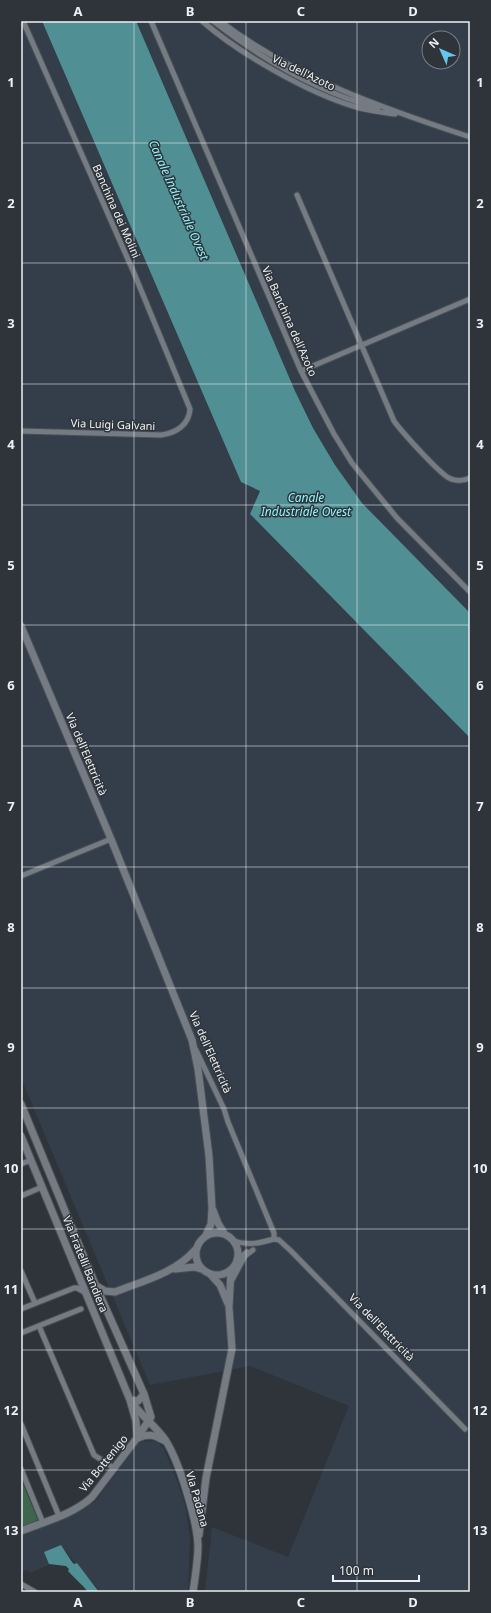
<svg xmlns="http://www.w3.org/2000/svg" width="491" height="1613" font-family="'Noto Sans',sans-serif">
	<style>
		.built { fill: #343e4a; fill-rule: evenodd }
		.green { fill: #3e664d }
		.water { fill: #509094 }
		.lines { fill: none; stroke-linecap: round; stroke-linejoin: round }
		.street-casing { stroke: #4a4f54; stroke-width: 7 }
		.secondary-casing { stroke: #4a4f54; stroke-width: 9 }
		.street { stroke: #757b82; stroke-width: 5 }
		.secondary { stroke: #757b82; stroke-width: 7 }
		.grid { fill: none; stroke: #edf1f5; stroke-width: 1; stroke-opacity: 0.55 }
		.labels { text-anchor: middle; dominant-baseline: central; stroke-width: 3; stroke-linejoin: round; paint-order: stroke }
		.street-label { font-size: 11px; fill: #edf1f5; stroke: #2e343a }
		.water-label { font-size: 12px; font-style: italic; fill: #91f6fd; stroke: #2e343a }
		.neatline { fill: none; stroke: #edf1f5; stroke-width: 1.5 }
		.grid-label { font-size: 13px; text-anchor: middle; font-weight: bold; fill: #edf1f5 }
	</style>
	<rect width="100%" height="100%" fill="#2e343a"/>
	<path class="built" d="M21,21H42L241,482L260,491L250,514L470,738V1592H205L212,1527L288,1557L349,1406L250,1366L150,1385L21,1078Z
		M136,21H470V613L362,503L335,465L313,428L295,391ZM429,38H453V62H429Z
		M157,1441L164,1449L178,1483L185,1505L190,1537L188,1592H101L61,1546L46,1551L51,1564L30,1573L27,1570L21,1572V1536L96,1501L139,1442Z"/>
	<path class="green" d="M21,1479L38,1520L21,1527Z"/>
	<path class="water" d="M42,21H136L295,391L313,428L335,465L362,503L470,613V738L250,514L260,491L241,482Z
		M61,1545L72,1562L74,1564L77,1563L99,1592H88C82,1584 74,1578 68,1571L69,1569L66,1566L49,1564L44,1552Z"/>
	<g class="lines">
		<g class="street-casing">
			<path id="street" d="M151,21L301,371L334,434L352,463L397,518L470,592
				M202,21C240,54 308,93 356,107C369,111 383,112 395,114
				M213,21C262,59 317,92 378,108
				M220,21C295,78 382,108 470,137
				M297,195L394,421C402,432 438,472 449,478C456,482 463,481 470,478
				M301,371L470,299
				M21,431L161,435C176,433 189,425 190,409L134,273L23,21
				M21,876L111,839
				M196,1050L224,1109L228,1122L274,1233V1239
				M21,1164L31,1160
				M21,1196L42,1187
				M274,1239L279,1240L291,1251L465,1429
				M234,1241C248,1246 260,1243 274,1239
				M237,1259L247,1252
				M21,1271L35,1303
				M232,1280L245,1256L253,1250
				M21,1309L74,1288H77L86,1293
				M39,1326L94,1455L114,1468
				M21,1333L81,1309
				M21,1424L59,1516
				M21,1469L43,1523
				M21,1584L35,1592"/>
		</g>
		<g class="secondary-casing">
			<path id="secondary" d="M21,626L111,839L192,1040L198,1069L209,1156L212,1208L211,1224L206,1235
				M21,1104L95,1284L144,1394L151,1417L137,1438L92,1497C74,1514 44,1522 21,1531
				M21,1136L130,1400C140,1415 156,1426 166,1441C180,1464 197,1520 198,1546C198,1561 195,1577 193,1592
				M213,1210L218,1223L224,1233
				M196 1254a21 21 0 1 1 42 0a21 21 0 1 1-42 0Z
				M175,1269L194,1267L201,1269
				M210,1274L220,1285L228,1304
				M95,1285L105,1291L115,1292C143,1281 175,1273 195,1250
				M137,1438L136,1421L130,1400L138,1401L144,1394
				M138,1438C149,1433 154,1435 165,1441
				M199,1535L206,1478L232,1349L229,1307L231,1270"/>
		</g>
		<use href="#street" class="street"/>
		<use href="#secondary" class="secondary"/>
	</g>
	<path class="grid" d="M134,21V1592M246,21V1592M357,21V1592M21,143H470M21,263H470M21,384H470M21,505H470M21,625H470M21,746H470M21,867H470M21,988H470M21,1108H470M21,1229H470M21,1350H470M21,1470H470"/>
	<g class="labels">
		<g class="street-label">
			<text transform="translate(304 72) rotate(26)">Via dell'Azoto</text>
			<text transform="translate(117 211) rotate(66)">Banchina dei Molini</text>
			<text transform="translate(290 321) rotate(66)">Via Banchina dell'Azoto</text>
			<text transform="translate(113 424) rotate(2)">Via Luigi Galvani</text>
			<text transform="translate(87 754) rotate(67)">Via dell'Elettricità</text>
			<text transform="translate(211 1052) rotate(66)">Via dell'Elettricità</text>
			<text transform="translate(86 1264) rotate(68)">Via Fratelli Bandiera</text>
			<text transform="translate(382 1327) rotate(46)">Via dell'Elettricità</text>
			<text transform="translate(103 1463) rotate(-51)">Via Bottenigo</text>
			<text transform="translate(198 1499) rotate(74)">Via Padana</text>
		</g>
		<g class="water-label">
			<text transform="translate(179 200) rotate(66)">Canale Industriale Ovest</text>
			<text x="306" y="497">Canale<tspan x="306" dy="14">Industriale Ovest</tspan></text>
		</g>
	</g>
	<rect width="491" height="1613" fill="none" stroke="#2e343a" stroke-width="44"/>
	<g transform="translate(441 50) rotate(315)"><circle r="19" fill="#2e343a" stroke="#7a8085"/>
	<path d="M0-3L7 15L0 10L-7 15Z" fill="#65c5ee"/>
	<text y="-6" font-size="11" font-weight="bold" text-anchor="middle" fill="#edf1f5">N</text>
	</g>
	<path d="M333 1575v6h86v-6" fill="none" stroke="#edf1f5" stroke-width="2"/>
	<text x="339" y="1575" font-size="12" fill="#edf1f5" stroke="#2e343a" stroke-width="3" paint-order="stroke">100 m</text>
	<rect x="22" y="22" width="447" height="1569" class="neatline"/>
	<g class="grid-label">
		<text x="78" y="16">A</text>
		<text x="190" y="16">B</text>
		<text x="301" y="16">C</text>
		<text x="413" y="16">D</text>
		<text x="11" y="87">1</text>
		<text x="480" y="87">1</text>
		<text x="11" y="208">2</text>
		<text x="480" y="208">2</text>
		<text x="11" y="328">3</text>
		<text x="480" y="328">3</text>
		<text x="11" y="449">4</text>
		<text x="480" y="449">4</text>
		<text x="11" y="570">5</text>
		<text x="480" y="570">5</text>
		<text x="11" y="690">6</text>
		<text x="480" y="690">6</text>
		<text x="11" y="811">7</text>
		<text x="480" y="811">7</text>
		<text x="11" y="932">8</text>
		<text x="480" y="932">8</text>
		<text x="11" y="1052">9</text>
		<text x="480" y="1052">9</text>
		<text x="11" y="1173">10</text>
		<text x="480" y="1173">10</text>
		<text x="11" y="1294">11</text>
		<text x="480" y="1294">11</text>
		<text x="11" y="1415">12</text>
		<text x="480" y="1415">12</text>
		<text x="11" y="1535">13</text>
		<text x="480" y="1535">13</text>
		<text x="78" y="1607">A</text>
		<text x="190" y="1607">B</text>
		<text x="301" y="1607">C</text>
		<text x="413" y="1607">D</text>
	</g>
</svg>
